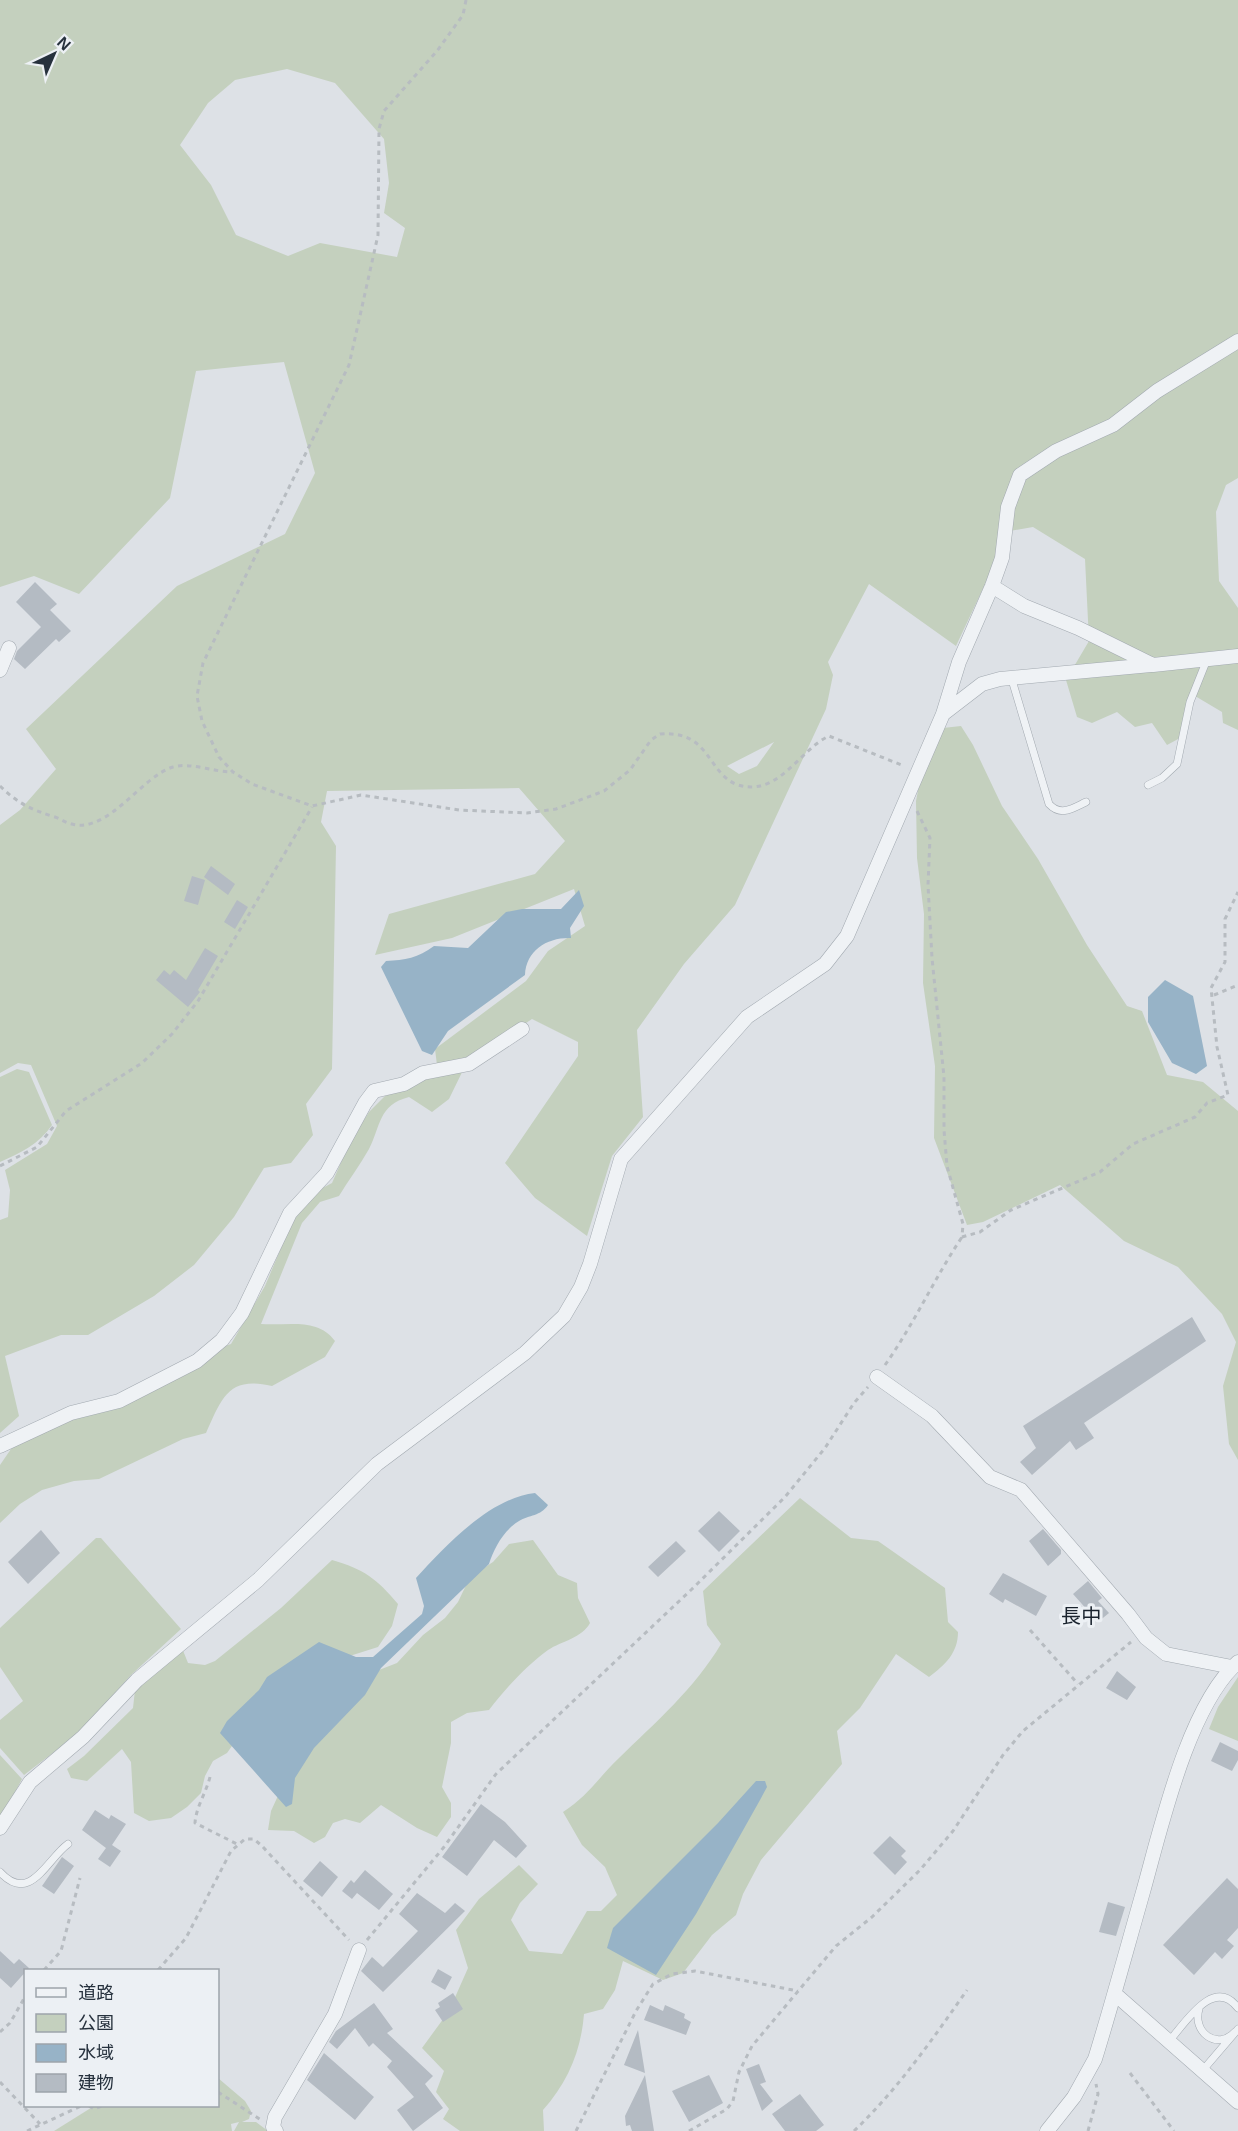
<svg xmlns="http://www.w3.org/2000/svg" width="1238" height="2131" font-family="Helvetica,'Noto Sans JP',sans-serif">
	<style>
		.green { fill: #c4d0be; fill-rule: evenodd }
		.water { fill: #97b3c7 }
		.building { fill: #b4bbc3 }
		.lines { fill: none; stroke-linecap: round; stroke-linejoin: round }
		.service-casing { stroke: #a2a9b0; stroke-width: 8 }
		.minor-casing { stroke: #a2a9b0; stroke-width: 15 }
		.path { stroke: #b7bcc1; stroke-width: 3; stroke-dasharray: 4.5 4.5; stroke-linecap: butt }
		.service { stroke: #eff2f5; stroke-width: 7 }
		.minor { stroke: #eff2f5; stroke-width: 14 }
		.labels { text-anchor: middle; dominant-baseline: central; stroke-width: 6; stroke-linejoin: round; paint-order: stroke }
		.neighbourhood-label { font-size: 20px; fill: #19222d; stroke: #ecf0f4 }
	</style>
	<rect width="100%" height="100%" fill="#dde1e6"/>
	<path class="green" d="M0,0H1238V478L1226,485L1216,512L1219,581L1238,608V730L1223,723L1222,712L1190,693L1180,738L1167,745L1152,723L1135,727L1117,712L1092,723L1077,717L1066,680L1089,641L1085,559L1033,527L1010,531L956,646L869,584L828,662L833,675L826,709L735,905L684,964L637,1030L643,1117L612,1156L587,1236L535,1198L505,1163L578,1056V1042L532,1019L467,1062L449,1099L432,1112L409,1097C378,1105 381,1126 369,1149C360,1165 348,1181 339,1196L320,1202L302,1223L261,1324C287,1326 318,1317 335,1341L325,1357L272,1386C228,1376 222,1398 206,1433L183,1439L99,1479L74,1481L42,1490L20,1504L0,1523V1465L11,1449L31,1436L212,1350L231,1344L265,1286L295,1215L313,1193L332,1183L350,1142L369,1112L385,1096L421,1082L437,1065L435,1049L526,981L548,951L585,926L574,889L452,938L375,955L389,914L535,874L565,841L519,788L327,791L321,822L336,846L332,1069L306,1104L313,1135L291,1163L264,1168L234,1217L194,1265L154,1296L88,1335H61L5,1356L19,1416L0,1433V1220L8,1217L10,1190L5,1170L47,1144L57,1126L31,1065L18,1063L0,1073V825L20,810L56,769L26,729L177,586L285,534L315,473L284,362L196,371L170,498L79,594L34,576L0,587ZM287,69L335,83L384,139L389,183L384,213L405,228L397,257L320,243L288,256L236,235L211,185L180,145L208,103L235,80ZM774,742L757,766L739,774L727,766Z
		M961,726L973,745L1002,806L1038,859L1087,945L1127,1006L1142,1011L1167,1075L1203,1082L1238,1111V1460L1229,1444L1223,1386L1236,1342L1222,1314L1178,1267L1124,1241L1060,1185L983,1222L967,1225L934,1138L935,1066L923,983L924,914L917,858L916,801L921,775L943,728Z
		M17,1069L29,1072L52,1125C39,1144 21,1153 0,1162V1077Z
		M800,1498L851,1538L878,1541L945,1588L948,1622L958,1632C958,1653 945,1665 929,1677L896,1654L860,1708L837,1731L842,1764L761,1860L743,1894L736,1915L712,1935L683,1973L663,1980L623,1961L615,1990L603,2009L584,2014C581,2051 568,2082 543,2110L544,2131H460L443,2119L449,2109L436,2092L444,2071L422,2048L449,2011L468,1968L456,1930L479,1899L519,1865L538,1884L520,1903L511,1920L529,1951L562,1954L587,1911H601L617,1895L605,1867L582,1845L563,1812C588,1796 599,1777 619,1758C655,1723 695,1688 721,1644L707,1625L703,1591Z
		M96,1538H101L181,1629L131,1675L79,1733L24,1775L0,1748V1720L23,1701L0,1667V1628Z
		M533,1540L558,1575L577,1583L578,1598L590,1623C582,1638 562,1641 548,1650C526,1666 506,1688 489,1710L467,1713L451,1722V1743L442,1787L451,1803V1817L437,1837L417,1828L381,1805L360,1823L345,1819L333,1823L325,1837L314,1843L294,1831L268,1830L271,1811L282,1787L361,1677L397,1663L423,1635L445,1618L458,1602L470,1577L493,1562L509,1544Z
		M332,1560C364,1569 377,1579 398,1604L392,1626L378,1647L337,1660L244,1729L227,1753L213,1761L205,1776L201,1793L187,1807L171,1818L149,1821L134,1813L131,1762L122,1749L87,1781L71,1778L67,1769L84,1756L133,1708L135,1690L182,1648L188,1663L205,1665L215,1661L281,1608Z
		M1238,1677V1741L1209,1729L1218,1707Z
		M0,1755L22,1779L0,1820Z
		M218,2078L245,2101L251,2111L249,2119L242,2122H256L268,2131H234L239,2122L231,2124L232,2131H54L94,2106H218Z"/>
	<path class="water" d="M579,890L584,906L570,928L571,938C548,937 526,950 525,975L448,1031L432,1055L422,1051L381,967L386,961C405,960 418,958 434,946L468,948L506,912L522,909H561Z
		M1165,980L1193,996L1207,1066L1196,1074L1172,1063L1148,1022V997Z
		M535,1493L548,1505C541,1516 529,1515 519,1521C504,1530 494,1548 489,1564L381,1668L365,1695L314,1748L295,1778L292,1804L286,1807L220,1733L227,1721L259,1690L267,1677L319,1642L356,1657H373L422,1614L424,1606L416,1578C445,1546 490,1498 535,1493Z
		M756,1781H765L767,1787L760,1800L696,1914L656,1975L607,1948L613,1928L718,1823Z"/>
	<path class="building" d="M35,582L57,604L50,610L71,631L59,642L56,639L25,669L14,659L17,651L41,627L16,602Z
		M211,866L235,884L228,895L204,877Z
		M192,876L205,880L198,905L184,901Z
		M237,900L248,907L235,929L224,922Z
		M205,948L218,956L198,990L200,992L188,1007L156,980L164,970L170,975L174,970L186,980Z
		M1192,1317L1206,1341L1084,1423L1094,1438L1076,1450L1070,1441L1032,1475L1020,1462L1036,1448L1023,1426Z
		M719,1511L740,1531L719,1552L698,1531Z
		M1043,1529L1061,1550V1554L1048,1566L1029,1541Z
		M41,1530L60,1553L28,1584L8,1562Z
		M676,1541L686,1551L658,1577L648,1567Z
		M1003,1573L1047,1596L1036,1616L1005,1599L1003,1603L989,1594Z
		M1088,1581L1102,1598L1098,1601L1109,1613L1098,1622L1073,1594Z
		M1117,1671L1136,1687L1127,1700L1106,1688Z
		M1220,1742L1238,1751V1760L1232,1771L1211,1761Z
		M481,1804L505,1822L527,1846L516,1858L494,1840L467,1876L442,1857Z
		M95,1810L109,1819L111,1815L126,1824L112,1845L121,1851L110,1867L98,1859L106,1848L82,1830Z
		M890,1836L906,1851L901,1856L907,1862L895,1875L873,1853Z
		M62,1857L74,1866L54,1894L42,1886Z
		M320,1861L338,1877L322,1897L303,1881Z
		M365,1870L393,1894L379,1910L357,1893L352,1899L342,1891L351,1880L354,1883Z
		M1227,1878L1238,1889V1928L1227,1940L1234,1946L1222,1959L1215,1952L1194,1975L1163,1945Z
		M417,1893L445,1913L455,1903L465,1911L383,1992L361,1971L372,1957L383,1967L418,1931L399,1914Z
		M1108,1902L1125,1907L1116,1936L1099,1932Z
		M0,1951L14,1964L19,1959L29,1968L11,1988L0,1978Z
		M438,1969L452,1977L445,1990L431,1982Z
		M453,1993L463,2009L443,2022L435,2010L440,2007L438,2003Z
		M374,2003L393,2029L387,2033L433,2076L425,2084L443,2108L413,2131L397,2110L414,2097L387,2067L392,2061L373,2043L369,2047L355,2028L337,2049L329,2042L336,2031Z
		M650,2005L663,2011L665,2005L685,2014L684,2018L691,2022L686,2035L644,2020Z
		M638,2030L645,2073L624,2065Z
		M324,2053L374,2097L355,2120L307,2080Z
		M759,2064L766,2082L760,2084L773,2101L762,2111L746,2069Z
		M645,2075L654,2131H632L630,2125L626,2126L625,2116Z
		M709,2075L723,2103L689,2122L672,2091Z
		M800,2094L824,2125L816,2131H785L772,2114Z"/>
	<g class="lines">
		<g class="service-casing">
			<path id="service" d="M1012,680L1049,804C1061,817 1073,808 1086,802
				M1148,785L1162,778L1177,764L1190,702L1206,662
				M0,1872C30,1905 47,1859 68,1844
				M1199,2009C1192,2032 1217,2051 1235,2032
				M1170,2040C1186,2022 1214,1976 1238,2008
				M1203,2070L1238,2029"/>
		</g>
		<g class="minor-casing">
			<path id="minor" d="M992,586L1024,606L1078,628L1153,665L1238,656
				M0,670L9,648
				M943,714L982,684L1000,679L1151,665
				M877,1377L932,1416L990,1477L1021,1490L1128,1614L1146,1638L1166,1654L1232,1667
				M0,1446L71,1413L119,1401L197,1361L222,1340L242,1313L290,1213L327,1173L365,1103L374,1091L404,1084L423,1073L469,1064L522,1029
				M0,1828L30,1782L83,1737L137,1680L258,1580L377,1464L525,1353L564,1316L581,1287L590,1264L621,1159L747,1017L825,964L847,936L943,714L959,662L992,586L1002,558L1008,507L1020,475L1056,451L1113,425L1157,391L1238,341
				M1115,1994L1238,2102
				M276,2131L273,2127L275,2117L335,2014L359,1950
				M1047,2131L1074,2097L1095,2059C1112,2004 1127,1948 1143,1892C1161,1828 1188,1706 1238,1662"/>
		</g>
		<path class="path" d="M466,0L463,15L437,51L384,111L379,129L378,235L349,365L203,663L197,696L202,721L219,757L233,772L252,784L312,806L361,795L459,810L527,813L556,809L604,791L630,770L651,740L660,734C711,730 707,774 738,785C779,797 799,750 829,736L904,766
			M0,786C17,803 32,810 55,817C61,819 66,823 72,824C108,834 142,776 173,767C190,762 214,772 232,772
			M917,811L930,838L928,885L932,958L944,1077V1130L947,1166L963,1224L962,1237L980,1232L1011,1210L1100,1172L1133,1144L1195,1117L1207,1103L1228,1095L1217,1047L1211,988L1225,962V919L1238,892
			M1214,995L1238,985
			M0,1166L37,1147L66,1111L142,1063L172,1034L198,1001L312,807
			M885,1365C914,1324 934,1279 962,1237
			M1030,1630L1078,1684
			M210,1777C206,1793 196,1807 195,1823L237,1844
			M367,1940L444,1847L496,1774L692,1589L785,1497L825,1448L854,1403L868,1387
			M44,1970L61,1951L80,1878
			M158,1970L186,1938L231,1851L245,1839H254L262,1846L349,1940
			M0,2032L10,2023L26,1995
			M1130,2073L1174,2131
			M0,2082L40,2124
			M218,2092L261,2120
			M89,2106L94,2109L102,2106
			M27,2131L81,2106
			M576,2131L636,2011L653,1984L672,1974L695,1971L798,1991
			M689,2131L727,2109L733,2101L739,2072L752,2046L836,1946L872,1917L920,1870L953,1831L1003,1755L1023,1731L1131,1642
			M854,2131C898,2089 932,2040 967,1990
			M1088,2131L1098,2094L1096,2084"/>
		<use href="#service" class="service"/>
		<use href="#minor" class="minor"/>
	</g>
	<g class="labels">
		<g class="neighbourhood-label">
			<text x="1081" y="1616">長中</text>
		</g>
	</g>
	<rect x="24" y="1969" width="195" height="138" fill="#ecf0f4" stroke="#9da4ab" stroke-width="1.5"/>
	<rect x="36" y="1988" width="30" height="9" fill="#eff2f5" stroke="#9da4ab" stroke-width="1.5"/>
	<text x="78" y="1999" font-size="18" fill="#26313d">道路</text>
	<rect x="36" y="2014" width="30" height="18" fill="#c4d0be" stroke="#9da4ab" stroke-width="1.5"/>
	<text x="78" y="2029" font-size="18" fill="#26313d">公園</text>
	<rect x="36" y="2044" width="30" height="18" fill="#97b3c7" stroke="#9da4ab" stroke-width="1.5"/>
	<text x="78" y="2059" font-size="18" fill="#26313d">水域</text>
	<rect x="36" y="2074" width="30" height="18" fill="#b4bbc3" stroke="#9da4ab" stroke-width="1.5"/>
	<text x="78" y="2089" font-size="18" fill="#26313d">建物</text>
	<g transform="translate(54 54) rotate(44)" stroke="#ecf0f4" stroke-width="4.5" paint-order="stroke">
	<path d="M0-4.5L10 22L0 15L-10 22Z" fill="#26313d"/>
	<text y="-9" font-size="16" font-weight="bold" text-anchor="middle" fill="#26313d">N</text>
	</g>
</svg>
